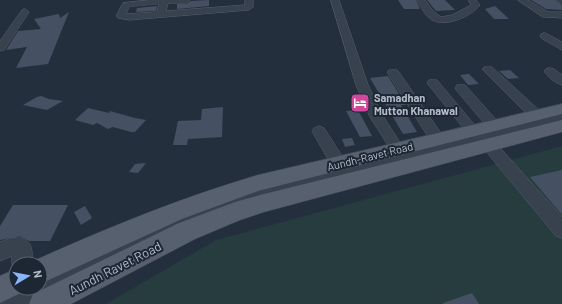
<svg xmlns="http://www.w3.org/2000/svg" width="562" height="304" font-family="Barlow,sans-serif">
	<style>
		.green { fill: #263c3f }
		.building { fill: #455162 }
		.lines { fill: none; stroke-linecap: round; stroke-linejoin: round }
		.minor-casing { stroke: #565f6c; stroke-width: 1 }
		.major-casing { stroke: #414a57; stroke-width: 1 }
		.minor { fill: #38414e; fill-rule: evenodd }
		.major { fill: #56606e; fill-rule: evenodd }
		.labels { text-anchor: middle; dominant-baseline: central; stroke-width: 4; stroke-linejoin: round; paint-order: stroke }
		.poi-label { font-size: 11px; font-weight: bold; fill: #b4bcc9; stroke: #1d2633; text-anchor: start }
		.street-label { font-size: 11px; fill: #b4bcc9; stroke: #1d2633 }
		.near-street-label { font-size: 13px; fill: #b4bcc9; stroke: #1d2633 }
	</style>
	<rect width="100%" height="100%" fill="#242f3e"/>
	<path class="green" d="M562,146V304H106L216,240Z"/>
	<path class="building" d="M209,0V6L177,9V4H186L191,1Z
		M398,0H416L420,9H404Z
		M427,0H445L455,10L436,11Z
		M531,0H554L562,6V10L546,9Z
		M157,6L156,11L136,12L137,8Z
		M495,6L509,19H494L485,9Z
		M69,12L48,64L16,68L27,47L6,50L18,31L41,29L34,19L59,14L60,18Z
		M510,70L519,78L508,79L499,71Z
		M469,74L479,84L468,85L460,75Z
		M388,76L406,105H401L417,132L403,134L370,78Z
		M41,96L49,99L63,101L47,110L23,105L37,97Z
		M223,107L222,137L188,139L187,145H173L178,121L201,120L202,109Z
		M88,108L109,113L110,111L135,118L146,120L135,132H131L113,127L108,129L97,123L93,125L75,120Z
		M358,110L372,136L360,137L346,111Z
		M352,138L355,145L345,147L342,139Z
		M146,163L138,173L129,172L135,164Z
		M562,170V215L530,177Z
		M13,205H68L50,241H29L20,236L0,240V226Z
		M85,206L92,218L81,225L74,212Z
		M472,293L479,304H443V303Z"/>
	<g class="lines">
		<g class="minor-casing">
			<path id="minor" d="M149,0H190L186,3H168L166,11L245,5V0H253V7L249,10L129,20L118,18L116,16L123,3ZM159,4L157,12L126,14L129,7Z
				M331,0H339L368,85L383,116L404,149L403,151L434,143H432L387,72L389,70H397L399,72L442,135L444,139L443,141L469,135L427,83L429,80H437L477,128L479,131L478,133L490,130L457,91L455,88L457,85H465L499,123L500,127L535,119L531,118L482,69L484,67H492L541,112L543,115L541,118L562,112V122L490,140L494,141L562,217V238L556,236L484,149L482,145L484,142L261,199L233,208L171,234L32,304H0L1,296L19,288H40V278C101,248 163,218 227,196C262,184 298,176 333,168L312,131L314,128L319,126L324,128L347,164L393,153L370,117L356,85Z
				M417,0H425L434,12L441,17L452,15L471,5L468,0H476L480,5C472,16 445,28 432,20C425,16 421,7 417,0Z
				M518,0H528L548,12H562V18L543,17Z
				M555,0H562V5Z
				M25,9L29,12L4,50L0,51V41L22,10Z
				M545,33L562,42V50L541,38L540,36L541,34Z
				M550,68L554,69L562,75V85C555,83 548,77 544,71L546,69Z
				M20,237C34,242 32,251 32,264H16V271L12,264V256L0,261V242L11,238Z"/>
		</g>
		<g class="major-casing">
			<path id="major" d="M562,104V114L258,191L182,219L40,284V264H30L31,262C105,229 180,198 258,175Z
				M562,120V132L264,212L240,220L195,239L71,304H29L33,294L179,223L235,202L264,194Z
				M16,269V288H27L25,291L0,303V276Z"/>
		</g>
		<use href="#minor" class="minor"/>
		<use href="#major" class="major"/>
	</g>
	<defs>
		<g id="hotel-square" transform="scale(1)"><rect x="-9" y="-9" width="18" height="18" rx="4" fill="#d1479c" stroke="#1d2633"/><path d="M-6-4.5h1.5V1H6V5H4.5V3h-9V5H-6ZM-4 0a1.8 1.8 0 1 1 3.6 0ZM.5 0V-2.5h3Q6-2.5 6 0Z" fill="#fff"/></g>
	</defs>
	<g fill-rule="evenodd">
		<use href="#hotel-square" x="360" y="103"/>
	</g>
	<g class="labels">
		<g class="poi-label">
			<text x="374" y="97">Samadhan<tspan x="374" dy="13">Mutton Khanawal</tspan></text>
		</g>
		<g class="street-label">
			<text transform="translate(370 156) rotate(-14)">Aundh-Ravet Road</text>
		</g>
		<g class="near-street-label">
			<text transform="translate(115 268) rotate(-27)">Aundh Ravet Road</text>
		</g>
	</g>
	<g transform="translate(28 276) rotate(80)"><circle r="19" fill="#1d2633" stroke="#59626f"/>
	<path d="M0-3L7 15L0 10L-7 15Z" fill="#8ab4f8"/>
	<text y="-6" font-size="11" font-weight="bold" text-anchor="middle" fill="#b4bcc9">N</text>
	</g>
</svg>
